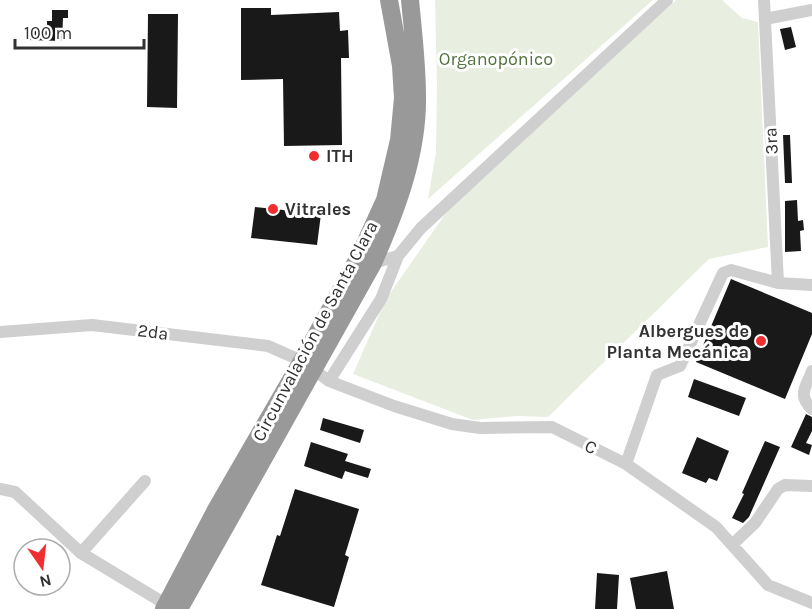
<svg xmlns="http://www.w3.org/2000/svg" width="812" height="609" font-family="Karla,sans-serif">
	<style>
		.green { fill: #e8efe0 }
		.building { fill: #191919 }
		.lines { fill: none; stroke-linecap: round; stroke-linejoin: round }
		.minor { stroke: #cfcfcf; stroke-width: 12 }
		.highway { stroke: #999; stroke-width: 18 }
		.poi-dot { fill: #f02e30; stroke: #fff; stroke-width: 2 }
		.labels { text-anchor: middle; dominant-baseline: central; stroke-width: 6; stroke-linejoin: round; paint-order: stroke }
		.park-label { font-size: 18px; fill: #52723c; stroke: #fff }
		.street-label { font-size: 18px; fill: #323232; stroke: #fff }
		.poi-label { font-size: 18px; font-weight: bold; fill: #323232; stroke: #fff; text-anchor: start }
	</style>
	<rect width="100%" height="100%" fill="#fff"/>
	<path class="green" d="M435,0H653L428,199L436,152L437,84Z
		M676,0H722L742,18L758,22L768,247L709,259L548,417L516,416L473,420L353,374L386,299L448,210Z"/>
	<path class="building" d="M241,8H271V15L339,12L340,31L348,30L349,58H341L342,145L284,146L283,79L241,80Z
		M52,10H68V18H63L62,41L28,40V28H47V21H52Z
		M148,14H178L177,108L147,107Z
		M791,27L796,47L785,50L780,29Z
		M783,135H790L792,183H785Z
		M797,200L798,221L803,220L804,230L800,231L801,251L785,252V201Z
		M255,207L321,214L317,245L251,238Z
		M731,279L812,313V334L785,399L696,362Z
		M694,379L746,398L739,416L688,397Z
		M806,414L812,417V431L806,443L812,445L809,455L791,447Z
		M323,418L364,430L360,443L320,430Z
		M697,437L729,451L717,481L709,478L706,483L682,473Z
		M765,441L780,447L749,517L743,523L732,518L744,494L742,493Z
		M311,442L348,454L345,461L371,469L368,478L345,471L342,479L304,466Z
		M295,489L359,509L345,555L349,557L334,607L261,585L277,535L280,536Z
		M667,571L674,609H636L630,578Z
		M597,573L619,575L617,609H595Z"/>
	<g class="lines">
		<path class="minor" d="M764,0L778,283
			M765,19L812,10
			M373,263L398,256L421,228L667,0
			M0,332L92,325L268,346L302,361L329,381L394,406L452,424L480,428L552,427L626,464L716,527L768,585L812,603
			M812,371C806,387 797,395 812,409
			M329,381L381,299L398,256
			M626,464L657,375L680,366L723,273L731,270L778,283L812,285
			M0,489L15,492L81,553L167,605
			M733,544L755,523L778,489L785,485L812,486
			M81,553L145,481"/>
		<path class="highway" d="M164,609L217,508L302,361L359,257L385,200L399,140L403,98L401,66L389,0
			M179,609L373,263C396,211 418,154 417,96C417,64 413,32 410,0"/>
	</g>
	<g class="poi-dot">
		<circle cx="314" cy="156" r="6"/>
		<circle cx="273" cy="209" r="6"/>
		<circle cx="761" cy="341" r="6"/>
	</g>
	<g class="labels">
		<g class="park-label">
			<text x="496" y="59">Organopónico</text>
		</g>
		<g class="street-label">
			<text transform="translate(771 141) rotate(-93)">3ra</text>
			<text transform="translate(315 331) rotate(-62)">Circunvalación de Santa Clara</text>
			<text transform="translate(153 332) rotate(7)">2da</text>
			<text transform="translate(591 447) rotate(27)">C</text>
		</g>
		<g class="poi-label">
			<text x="326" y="156">ITH</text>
			<text x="285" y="209">Vitrales</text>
			<text x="749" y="331" text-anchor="end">Albergues de<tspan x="749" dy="21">Planta Mecánica</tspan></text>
		</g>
	</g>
	<g transform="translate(42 567) rotate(166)"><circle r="28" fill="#ffffff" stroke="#adadad" stroke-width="1.5"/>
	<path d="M0-4.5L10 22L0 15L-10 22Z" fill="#f02e30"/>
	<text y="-9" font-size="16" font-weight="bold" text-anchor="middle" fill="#323232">N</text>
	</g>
	<path d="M15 39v9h129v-9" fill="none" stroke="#323232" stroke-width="3"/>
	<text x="24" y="39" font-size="18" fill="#323232" stroke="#ffffff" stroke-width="4.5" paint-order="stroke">100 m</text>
</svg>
